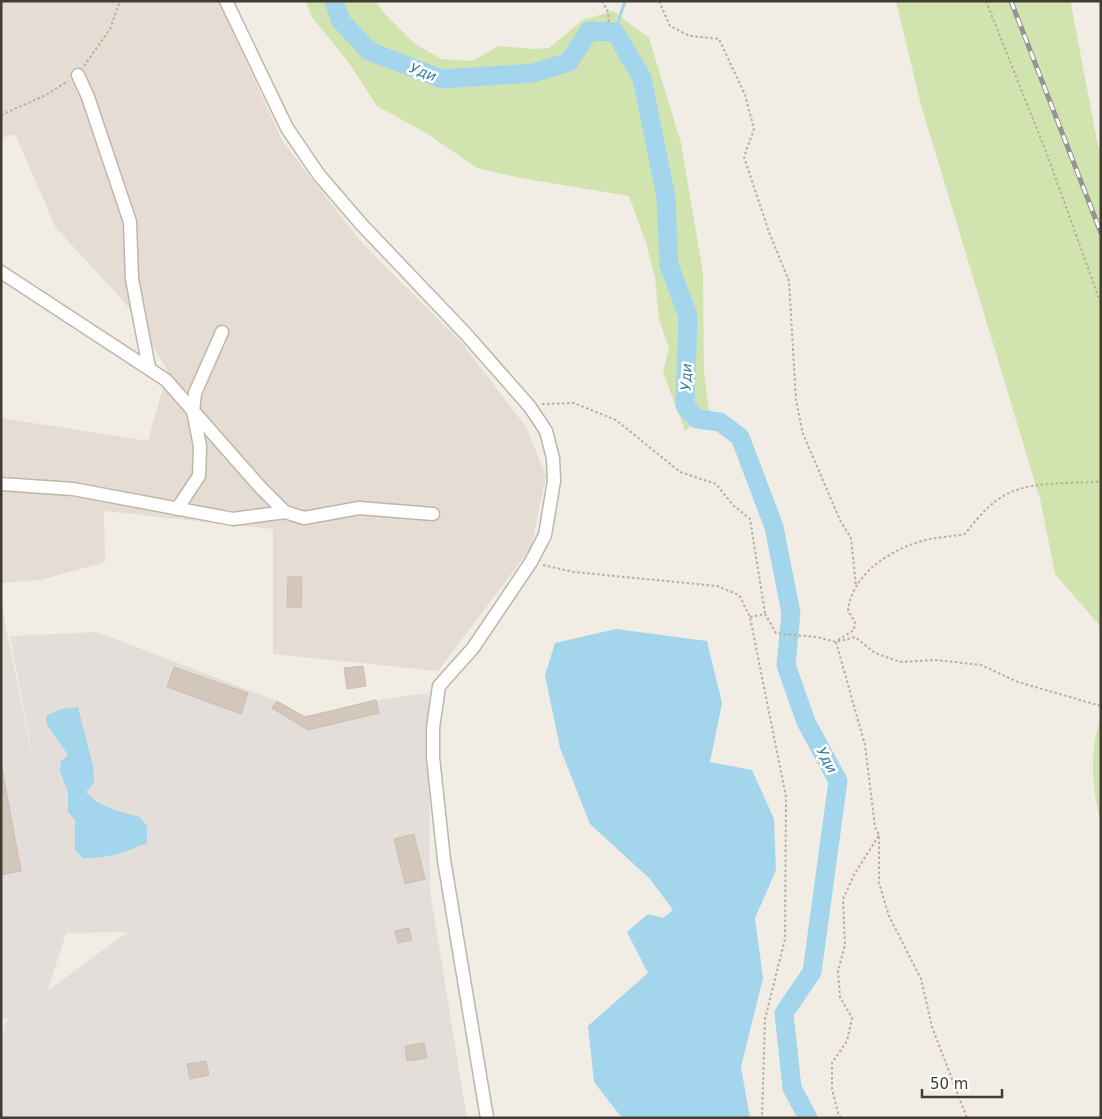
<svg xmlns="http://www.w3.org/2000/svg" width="1102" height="1119" font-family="'DejaVu Sans',sans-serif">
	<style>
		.residential { fill: #e5ddd3 }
		.industrial { fill: #e3ded9; fill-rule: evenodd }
		.green { fill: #d1e4af }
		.water { fill: #a3d6ec }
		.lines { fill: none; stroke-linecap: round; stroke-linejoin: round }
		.stream { stroke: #a3d6ec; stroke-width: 3 }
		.river { stroke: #a3d6ec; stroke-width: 19 }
		.building { fill: #d2c7ba; stroke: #cdbeae }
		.minor-casing { stroke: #bfb6ab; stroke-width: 15 }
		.path { stroke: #bdad99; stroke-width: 2; stroke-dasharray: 2.5 2.5; stroke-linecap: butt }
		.minor { stroke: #fff; stroke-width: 12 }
		.rail-casing { stroke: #949494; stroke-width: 5 }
		.rail { stroke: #fff; stroke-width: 3; stroke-dasharray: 9; stroke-linecap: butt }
		.labels { text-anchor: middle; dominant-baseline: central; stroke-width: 5; stroke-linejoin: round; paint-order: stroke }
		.water-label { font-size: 14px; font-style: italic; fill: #317ea2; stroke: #fff }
	</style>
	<rect width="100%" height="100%" fill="#f1ece4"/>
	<path class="residential" d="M1,1H218L283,142L362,243L462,343L526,427L546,476L531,548L438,671L273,654V529L104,511L105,562L41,580L1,583V418L148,441L168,371L126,304L56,228L15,134L1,138Z"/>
	<path class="industrial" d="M1,602L41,801L10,636L97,632L277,701L305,717L376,700L429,693L430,891L467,1118H1V1043L6,1022L9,1019L1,1018ZM127,932L49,990H48L66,933Z"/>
	<path class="green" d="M306,1H375L385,14L414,43L441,59L472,61L499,46L535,49L549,48L583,20L613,11L649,38L681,143L703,273L704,371L709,411L685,431L663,372L669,349L659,319L655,278L646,243L629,196L521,178L477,168L426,133L377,106L349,63L312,17Z
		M896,1H1073L1071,4L1098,146L1101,149V627L1055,574L1040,499L921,105Z
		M1100,719H1101V823C1092,788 1089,754 1100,719Z"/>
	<path class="water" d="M616,629L707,641L722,703L710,762L752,770L774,819L776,870L755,918L763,978L741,1067L750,1118H622L594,1082L588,1026L648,973L627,932L648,914L663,918L673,910L650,879L590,824L560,748L545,675L555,643Z
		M78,707L93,766L94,783L86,792L97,802L117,811L140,817L147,826V843C127,852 106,859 83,858L75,850V820L68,812V792L60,771L61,761L68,755L47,725L46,716L61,709Z"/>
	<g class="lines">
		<path class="stream" d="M615,32L625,1"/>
		<path class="river" d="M334,1L341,21L369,51L442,79L533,73L569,62L589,31L615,32L642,78L666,197L669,265L688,316L685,406L697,419L720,422L740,437L774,527L791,613L786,665L806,722L838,781L812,972L784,1013L792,1088L808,1118"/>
	</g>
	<path class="building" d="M288,577H302L301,607H287Z
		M363,666L366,686L347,689L344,668Z
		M174,667L248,693L241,714L167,687Z
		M376,700L379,713L308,730L272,708L277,701L305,717Z
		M1,763L21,871L1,875Z
		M414,834L425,879L405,884L394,839Z
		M409,928L412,940L398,943L395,931Z
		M424,1043L427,1058L407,1061L405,1046Z
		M206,1061L209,1075L190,1079L187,1064Z"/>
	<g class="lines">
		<g class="minor-casing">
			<path id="minor" d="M226,1L287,128L319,175L362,225L465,333L530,407L546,431L553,458L554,481L545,535L531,562L473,648L439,686L433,728V757L444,860L487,1118
				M78,75L88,97L130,222L132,279L149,368
				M1,272L166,380L261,488L285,512L304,518L359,508L433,514
				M1,484L73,489L233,519L285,512
				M177,509L199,476L200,446L193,411L195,393L222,332"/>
		</g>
		<path class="path" d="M602,1L608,12L609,25
			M659,1L670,26L690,36L719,39L745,95L754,129L744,157L769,232L789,281L796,400L803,434L840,520L851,538L856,586
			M986,1L1048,157L1101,304
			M84,66L110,29L120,1
			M1,115L46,95L68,81
			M542,404L574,403L616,420L680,472L716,484L733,505L750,519L765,613
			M543,565L574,572L717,586L739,595L750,617L786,797L785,939L765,1019L762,1118
			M750,617L765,614L776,633L782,634L817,637L836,642L855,637L875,653L900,662L936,660L981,665L1018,682L1101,706
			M838,640L854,630L855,622L848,611C851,576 888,551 919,542C934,537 950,537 965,534C997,492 1014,485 1066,483C1078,482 1089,483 1101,481
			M836,642L865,745L875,827L879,835V883L889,916L921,979L932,1027L967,1118
			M841,1118L838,1113L832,1089V1063L847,1041L852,1018L840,997L838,971L845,945L843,899L854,875L879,835"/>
		<use href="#minor" class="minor"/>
		<g class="rail-casing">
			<path id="rail" d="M1011,1L1101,233"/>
		</g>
		<use href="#rail" class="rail"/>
	</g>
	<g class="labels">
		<g class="water-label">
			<text transform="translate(423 72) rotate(21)">Уди</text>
			<text transform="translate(686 377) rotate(-88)">Уди</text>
			<text transform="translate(827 760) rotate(62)">Уди</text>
		</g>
	</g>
	<rect width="1102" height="1119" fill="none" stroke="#433c35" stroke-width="5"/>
	<path d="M922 1089v8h80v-8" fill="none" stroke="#433c35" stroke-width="2.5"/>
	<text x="930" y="1089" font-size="15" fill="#433c35" stroke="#ffffff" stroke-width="4" paint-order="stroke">50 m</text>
</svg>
